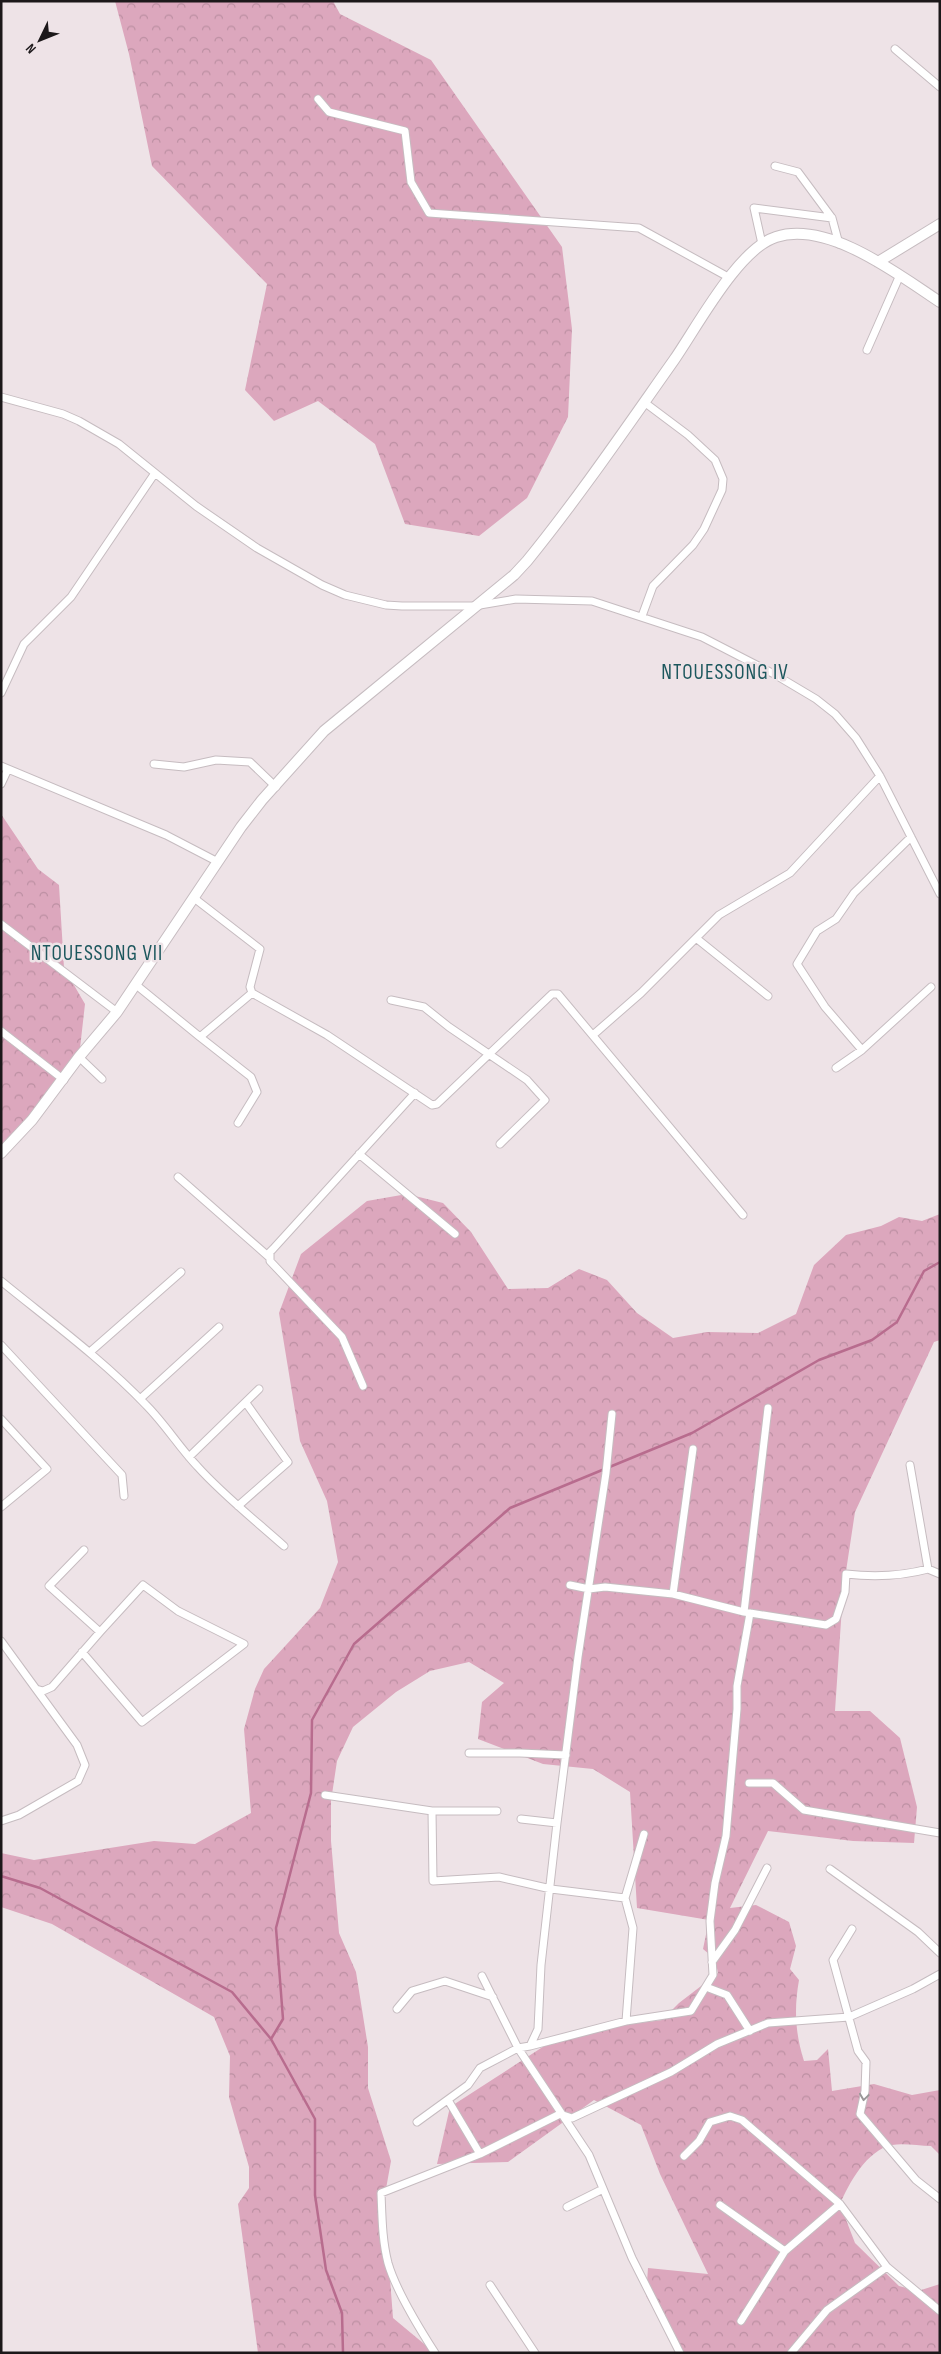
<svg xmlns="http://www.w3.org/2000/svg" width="941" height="2354" font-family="'Sofia Sans Condensed',sans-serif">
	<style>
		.forest { fill: url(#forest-crowns) }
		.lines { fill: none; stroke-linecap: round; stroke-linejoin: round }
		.stream { stroke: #b86c8e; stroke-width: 2.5 }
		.street-casing { stroke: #c6bcc0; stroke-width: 9 }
		.secondary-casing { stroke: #c6bcc0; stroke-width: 12 }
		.street { stroke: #fff; stroke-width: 7 }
		.secondary { stroke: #fff; stroke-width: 10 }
		.oneway { stroke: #999798 }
		.labels { text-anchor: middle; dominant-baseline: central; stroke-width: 5; stroke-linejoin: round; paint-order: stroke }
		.quarter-label { font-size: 21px; letter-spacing: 1px; fill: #1c575d; stroke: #eee3e7 }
	</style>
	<defs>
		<pattern id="forest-crowns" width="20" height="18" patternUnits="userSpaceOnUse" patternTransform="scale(1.25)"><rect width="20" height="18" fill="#dca7bd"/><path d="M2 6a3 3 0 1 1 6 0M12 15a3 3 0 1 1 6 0" fill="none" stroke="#bc8fa2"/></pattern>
	</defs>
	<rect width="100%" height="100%" fill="#eee3e7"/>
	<path class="forest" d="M115,1H333L340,14L431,60L562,247L572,329L568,417L527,498L479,536L405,524L375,444L318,401L274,421L245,390L267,284L152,166L129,54Z
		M1,814L38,869L59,885L64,968L85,1004L79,1057L1,1153Z
		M407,1194L443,1203L471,1232L508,1289L548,1288L579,1269L607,1280L637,1313L673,1338L707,1332L758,1333L796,1314L814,1265L846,1235L881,1226L899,1217L922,1221L940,1214V1340L934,1342L855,1512L843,1591L835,1711H870L900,1738L917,1807L914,1843L853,1841L768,1831L730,1908L756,1905L789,1922L796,1946L790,1969L799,1980C794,2008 795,2033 804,2061L817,2060L828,2049L832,2091L874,2084L912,2095L940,2090V2155L931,2146C919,2146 904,2143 892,2145C867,2150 849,2183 840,2204L855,2243L899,2286L918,2291L940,2284V2353H679L646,2296L648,2268L708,2274L660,2174L641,2125L594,2100L508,2162L437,2164L450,2107L555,2039L622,2025L662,2020L679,2003L718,1973L715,1959L703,1949L709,1920L637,1908L630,1792L593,1769L543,1764L478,1739L482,1702L504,1683L469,1662L430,1671L396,1692L353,1727L337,1761L331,1801V1841L339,1933L356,1972L368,2047V2088L391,2161L384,2200L393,2318L435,2353H258L238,2204L249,2188V2167L229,2097L230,2056L214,2017L52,1924L1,1907V1853L34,1860L154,1841L195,1844L251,1813L244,1729L255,1689L264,1669L320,1608L338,1562L327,1501L300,1441L279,1313L301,1254L367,1201Z"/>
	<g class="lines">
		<path class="stream" d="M1,1876L40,1888L232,1992L271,2039L315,2119V2195L326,2270L342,2313L343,2353
			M271,2039L283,2019L276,1928L311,1793L312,1720L354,1644L510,1508L692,1433L819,1360L872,1340L897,1322L924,1271L940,1262"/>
		<g class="street-casing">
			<path id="street" d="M895,49L940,87
				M318,99L329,112L405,131L411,182L429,213L639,228L730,278
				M775,166L798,172L832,218L839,244
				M762,244L754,208L832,218
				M867,350L900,275
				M1,397L63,414L79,421L119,444L196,506L257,548L322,585L345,595L386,605L402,606H474L516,599L592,601L702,637L774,674L816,699L835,714L856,738L880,776L940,894
				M642,616L653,586L693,545L704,529L722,490L723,479L715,460L688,435L644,402
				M1,693L24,644L71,597L155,473
				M154,764L184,767L216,760L250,762L276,787
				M1,766L166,835L218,862
				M1,784L8,769
				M194,898L260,949L250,987L252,993L327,1035L432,1105L437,1104L552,994H558L743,1215
				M1,924L117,1012
				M696,938L768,996
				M135,984L200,1037L252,993
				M391,1000L424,1007L449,1027L527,1080L545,1100L500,1144
				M1,1031L64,1080
				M593,1035L641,993L719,915L790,873L880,776
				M200,1037L251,1077L257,1092L238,1123
				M862,1050L825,1007L797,964L817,931L836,919L854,893L911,837
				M79,1057L102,1079
				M836,1068L862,1050L931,987
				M359,1154L455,1234
				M178,1177L269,1257
				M1,1281C50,1321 102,1359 146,1405C165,1424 179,1447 197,1466C224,1496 255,1520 284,1546
				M1,1345L122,1475L124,1496
				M90,1352L181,1272
				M363,1386L342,1337L270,1261V1252L273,1249L415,1093
				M140,1399L219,1327
				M1,1419L47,1469L1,1507
				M189,1457L259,1389
				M910,1465L928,1569
				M238,1506L288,1462L246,1403
				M84,1550L49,1586L100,1632
				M570,1585L589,1589L605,1587L673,1594L744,1612L826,1625L836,1619L845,1592L846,1574C873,1577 902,1576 928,1569L940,1574
				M673,1594L693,1449
				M744,1612L768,1408
				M1,1641L36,1689L43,1691L52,1687L100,1632L143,1585L178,1611L244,1644L142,1722L82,1652
				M469,1753H520L566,1755
				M749,1783H773L804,1810L940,1833
				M325,1795L432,1811H497
				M432,1811L433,1881L499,1877L551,1889L625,1898
				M1,1821L19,1815L78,1781L85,1765L77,1745L36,1689
				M557,1823L578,1657L606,1473L612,1414
				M830,1869L918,1932L940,1953
				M852,1929L833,1960L858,2051L866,2062L865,2091L860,2114L916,2180L940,2199
				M712,1962L735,1930L767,1868
				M482,1976L518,2048L589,2155L632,2258L680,2353
				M706,1987L727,1995L750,2031
				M397,2009L412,1991L445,1981L493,1997
				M626,2021L633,1928L625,1898L644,1834
				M530,2046L626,2021L691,2011L713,1975L710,1921L715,1883L726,1836L737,1709V1686L750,1613
				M448,2100L480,2154
				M417,2122L468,2085L480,2068L518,2048L530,2046L538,2029L541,1965L557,1823L521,1819
				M684,2156L699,2141L710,2122L730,2116L742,2120L840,2204L887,2267L940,2311
				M720,2205L785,2251L840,2204
				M567,2207L603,2189
				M490,2285L535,2353
				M741,2321L785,2251
				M435,2353C419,2328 396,2291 388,2263C382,2240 382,2216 381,2193L480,2154L560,2114L572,2118L671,2072L717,2044L768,2023L849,2017L913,1989L940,1974
				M791,2353L827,2310L887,2267"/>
		</g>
		<g class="secondary-casing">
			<path id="secondary" d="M878,262L940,224
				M1,1153L32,1120L79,1057L117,1012L241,827L262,800L324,731L514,575L527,561C579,497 626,428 674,360C697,327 738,249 776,237C828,220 899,275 940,302"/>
		</g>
		<use href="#street" class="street"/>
		<use href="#secondary" class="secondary"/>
	</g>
	<defs><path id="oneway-chevron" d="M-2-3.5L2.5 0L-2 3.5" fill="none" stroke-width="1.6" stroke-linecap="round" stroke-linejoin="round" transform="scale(1.25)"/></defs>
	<use class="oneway" href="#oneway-chevron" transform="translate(864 2097) rotate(98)"/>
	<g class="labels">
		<g class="quarter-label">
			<text x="725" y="672">NTOUESSONG IV</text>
			<text x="97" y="953">NTOUESSONG VII</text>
		</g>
	</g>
	<rect width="941" height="2354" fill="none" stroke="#1c181a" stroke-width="5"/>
	<g transform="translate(40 40) rotate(227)" stroke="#eee3e7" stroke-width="4" paint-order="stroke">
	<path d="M0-4L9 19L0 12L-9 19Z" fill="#1c181a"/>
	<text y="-8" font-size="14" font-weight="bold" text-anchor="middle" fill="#1c181a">N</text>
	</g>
</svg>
